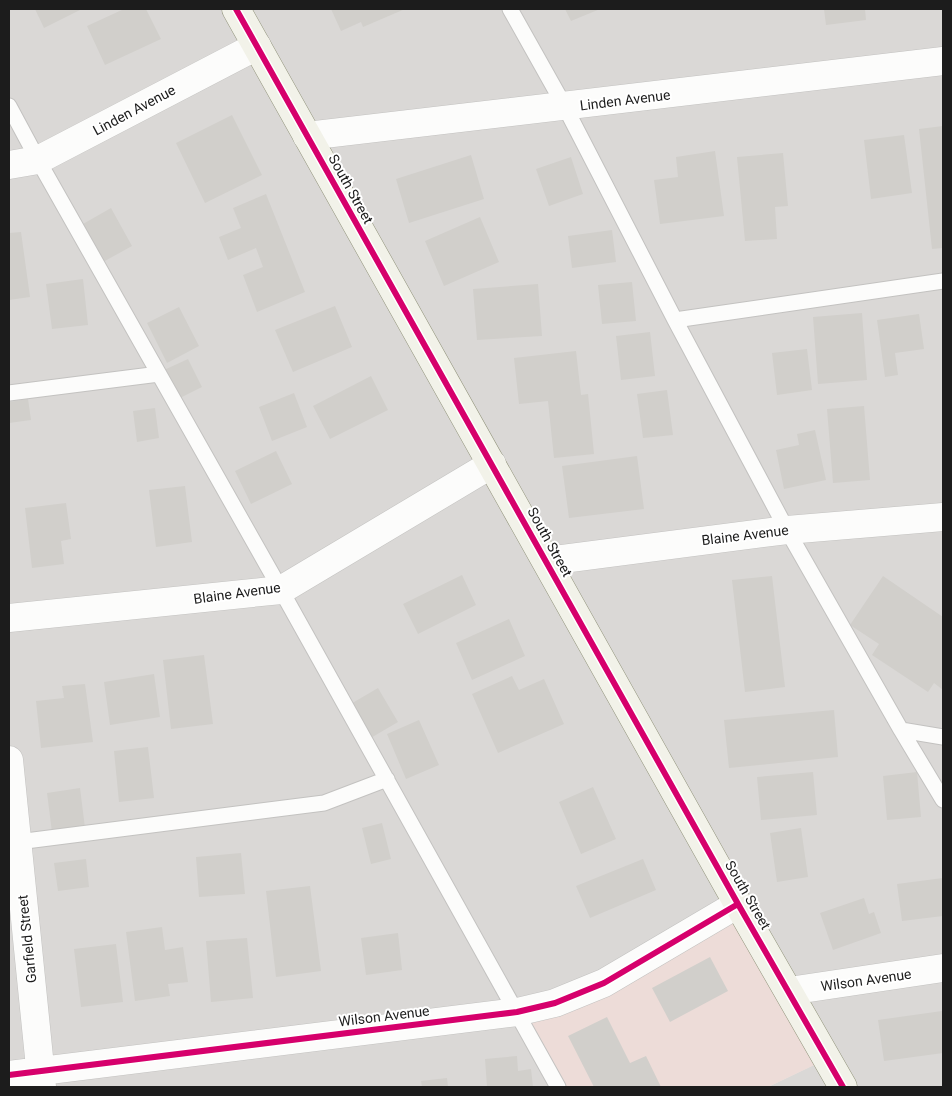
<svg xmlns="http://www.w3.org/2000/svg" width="952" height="1096" font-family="Roboto,sans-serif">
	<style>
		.residential { fill: #dad8d6 }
		.commercial { fill: #eddcd8 }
		.building { fill: #d1cfcb }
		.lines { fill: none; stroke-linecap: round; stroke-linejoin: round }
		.lane-casing { stroke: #c3c2c0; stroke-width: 17 }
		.street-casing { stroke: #c3c2c0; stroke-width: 29 }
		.secondary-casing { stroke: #92947c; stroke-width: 29 }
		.lane { stroke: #fcfcfb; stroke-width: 15 }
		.street { stroke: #fcfcfb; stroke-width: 28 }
		.secondary { stroke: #f2f2e9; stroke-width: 28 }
		.cycleway-casing { stroke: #fff; stroke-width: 9 }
		.cycleway { stroke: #d6006c; stroke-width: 6 }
		.labels { text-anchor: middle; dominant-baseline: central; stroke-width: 4; stroke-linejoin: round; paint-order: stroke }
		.street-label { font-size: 14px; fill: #1c1c1c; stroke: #fff }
	</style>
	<rect width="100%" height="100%" fill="#ebe9e4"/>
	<path class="residential" d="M9,9H943V1087H768L826,1059L558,1087H9Z"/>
	<path class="commercial" d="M738,904L827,1059L768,1087H558L517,1012Z"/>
	<path class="building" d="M35,9H82L44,28Z
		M124,9H146L161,39L105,65L87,26Z
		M331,9H405L363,27L361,22L341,31Z
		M565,9H600L571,21Z
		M824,9H865L866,20L826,25Z
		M232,115L262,175L205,203L176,143Z
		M943,126V248L932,249L919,129Z
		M904,135L912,193L871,199L864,140Z
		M715,151L724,216L660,224L654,180L678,177L676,157Z
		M783,153L788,206L775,207L777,239L745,241L737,157Z
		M471,155L484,199L409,223L396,179Z
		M571,157L583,194L549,206L536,169Z
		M266,194L305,292L257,312L243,275L263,267L256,248L228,260L219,237L241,228L233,208Z
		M111,208L132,246L103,262L83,224Z
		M480,217L499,262L444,286L425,241Z
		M612,230L616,262L572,268L568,236Z
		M21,232L30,297L9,300V233Z
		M83,279L88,325L52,329L46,284Z
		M632,282L636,321L602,324L598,285Z
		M538,284L542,336L477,340L473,289Z
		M335,306L352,347L293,372L275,330Z
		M179,307L199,346L167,363L147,323Z
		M862,313L867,380L818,384L813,317Z
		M919,314L924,349L895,353L898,375L885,377L877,320Z
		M650,332L655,376L621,380L616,336Z
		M807,349L812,390L777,395L772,353Z
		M576,351L581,395L588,394L594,454L554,458L548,401L519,404L514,358Z
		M188,359L202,387L178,399L164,370Z
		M371,376L388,410L330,439L313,406Z
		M667,390L673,435L643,438L637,394Z
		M294,393L307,427L272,441L259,407Z
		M28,399L31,420L9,423V402Z
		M864,406L870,480L833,483L827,409Z
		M155,408L159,438L137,442L133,411Z
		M815,430L826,480L784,489L776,450L799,445L797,434Z
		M276,451L292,484L251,504L235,471Z
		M637,456L644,509L569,518L562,466Z
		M185,486L192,542L156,547L149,490Z
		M66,503L71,539L61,541L64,564L32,568L25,508Z
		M462,575L476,605L418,634L403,604Z
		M772,576L785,687L745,692L732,580Z
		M883,576L943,617V690L934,683L928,692L872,655L879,644L850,625Z
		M509,619L525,656L472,680L456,643Z
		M204,655L213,724L171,729L163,660Z
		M154,674L160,717L110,725L104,682Z
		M512,676L519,690L544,679L564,724L498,753L472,694Z
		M85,684L93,742L41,748L36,701L64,698L62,686Z
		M378,688L398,722L369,739L349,705Z
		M834,710L838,757L729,768L724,720Z
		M419,720L439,765L406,779L387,734Z
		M148,747L154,798L119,802L114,751Z
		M813,772L817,815L761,820L757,777Z
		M917,772L921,817L887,820L883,776Z
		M593,787L616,839L581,854L559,802Z
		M80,788L85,828L52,832L47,793Z
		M382,823L391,859L371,864L362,828Z
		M801,828L808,877L777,882L770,833Z
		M241,853L245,894L199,897L196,857Z
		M86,859L89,887L58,891L54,863Z
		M643,859L656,890L590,918L576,886Z
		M943,878V916L902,921L897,884Z
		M310,886L321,971L276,977L266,891Z
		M864,898L869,914L874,912L881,933L833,950L820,913Z
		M162,927L165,950L183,947L188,982L168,984L170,996L135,1001L126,932Z
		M398,933L402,970L366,975L361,938Z
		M247,938L253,998L211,1002L206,941Z
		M116,944L123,1002L81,1007L74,949Z
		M710,957L728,991L670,1022L652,988Z
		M942,1011L943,1053L884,1061L878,1020Z
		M607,1017L630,1063L646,1056L661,1087H594L568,1036Z
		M517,1056L518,1071L531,1069L533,1087H487L485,1059Z
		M447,1078L448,1087H422L421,1081Z"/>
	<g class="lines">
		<g class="lane-casing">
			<path id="lane" d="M510,9L565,107L675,320L787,530L901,730L943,800
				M9,106L38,160L281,590L558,1087
				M675,320L943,281
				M9,393L159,374
				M901,730L943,737
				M10,843L324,803L387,779"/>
		</g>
		<g class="street-casing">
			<path id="street" d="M307,136L943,61
				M9,165L38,160L257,46
				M547,561L787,530L943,517
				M9,618L281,590L492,464
				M9,760L42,1087
				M789,991L943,968
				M9,1075L517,1012L555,1003L604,983L738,904"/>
		</g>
		<g class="secondary-casing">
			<path id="secondary" d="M236,9L738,904L843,1087"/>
		</g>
		<use href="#lane" class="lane"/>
		<use href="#street" class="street"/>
		<use href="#secondary" class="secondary"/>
		<g class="cycleway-casing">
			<path id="cycleway" d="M236,9L738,904L843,1087
				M9,1075L517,1012L555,1003L604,983L738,904"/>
		</g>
		<use href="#cycleway" class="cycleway"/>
	</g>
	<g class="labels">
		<g class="street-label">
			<text transform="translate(625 100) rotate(-7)">Linden Avenue</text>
			<text transform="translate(134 110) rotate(-28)">Linden Avenue</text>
			<text transform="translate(351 189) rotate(61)">South Street</text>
			<text transform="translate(745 535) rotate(-7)">Blaine Avenue</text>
			<text transform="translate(550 542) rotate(61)">South Street</text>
			<text transform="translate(237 593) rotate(-8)">Blaine Avenue</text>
			<text transform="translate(748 895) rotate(60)">South Street</text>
			<text transform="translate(27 939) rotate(-96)">Garfield Street</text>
			<text transform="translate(866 980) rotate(-8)">Wilson Avenue</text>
			<text transform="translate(384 1016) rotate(-7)">Wilson Avenue</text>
		</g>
	</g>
	<rect width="952" height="1096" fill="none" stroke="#1c1c1c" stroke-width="20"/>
</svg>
